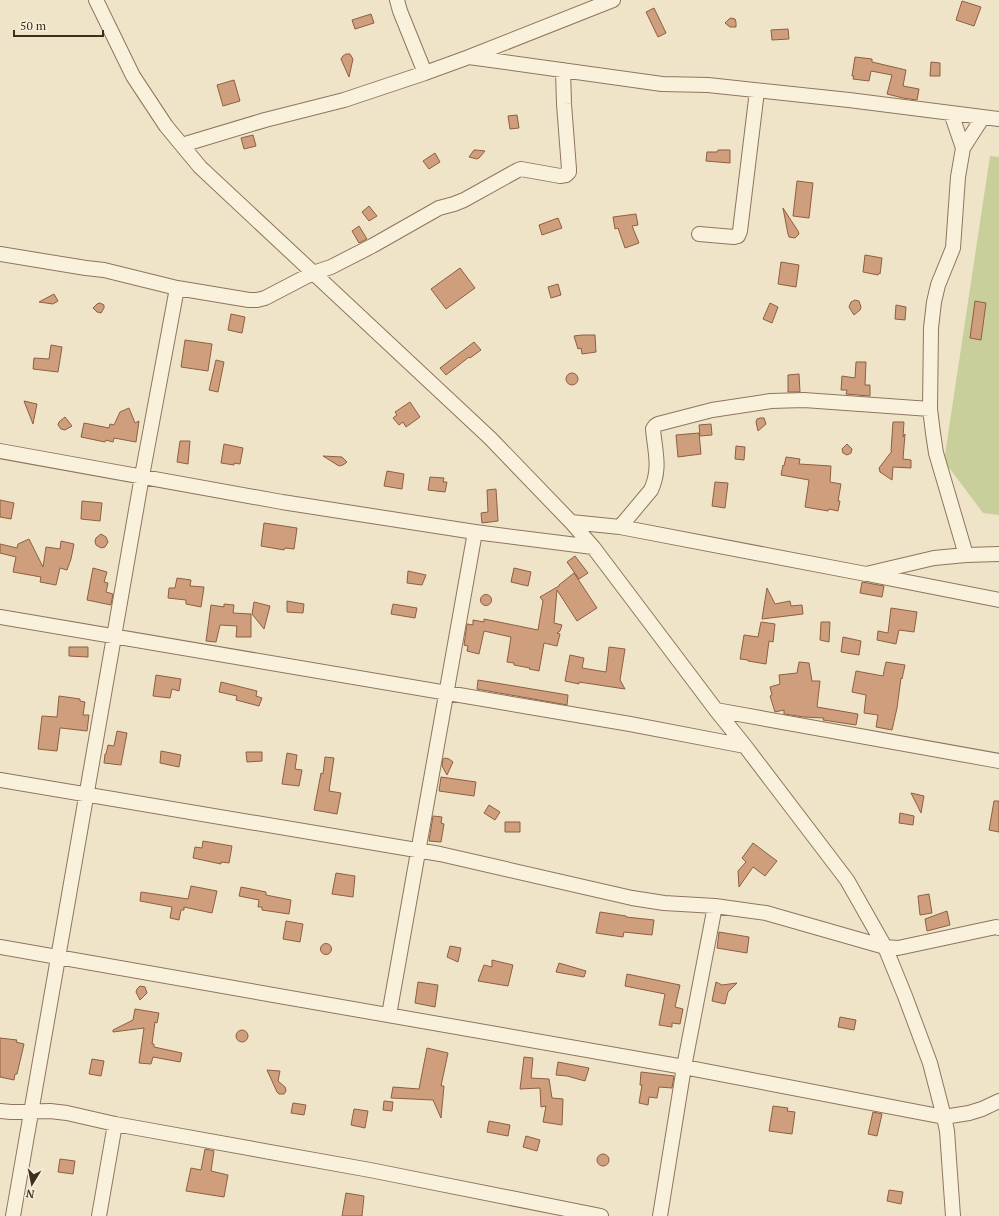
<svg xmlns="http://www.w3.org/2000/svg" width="999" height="1216" font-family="'PT Serif',serif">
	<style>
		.green { fill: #c9cf9b }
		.building { fill: #cf9f7d; stroke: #8d5f41 }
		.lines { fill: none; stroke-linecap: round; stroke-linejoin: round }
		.minor-casing { stroke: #8d765c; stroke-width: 16 }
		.minor { stroke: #faf1dc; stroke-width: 14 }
	</style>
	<rect width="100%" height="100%" fill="#f0e4c8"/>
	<path class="green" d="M990,156L999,157V515L983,513L944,461Z"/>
	<path class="building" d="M962,1L981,7L974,26L956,20Z
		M654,8L666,33L658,37L646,12Z
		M371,14L374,23L355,29L352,20Z
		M731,18L735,19L736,22V27H730L725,23L729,19Z
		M788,29L789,39L772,40L771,30Z
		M346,54H350L353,59L349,77L341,59L343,56Z
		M855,57L872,59V62L906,70L903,86L919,89L917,100L903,98L887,94L892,75L871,71L869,81L853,79L854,76H852Z
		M931,62L940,63V76H930Z
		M234,80L240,101L223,106L217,85Z
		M517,115L519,128L510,129L508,116Z
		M253,135L256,146L244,149L241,138Z
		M474,150H476L485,151L479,158L477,159L469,157Z
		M718,150H730V163L706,161L707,152H717Z
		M435,153L440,162L429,169L423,161Z
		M797,181L813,183L809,218L793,216Z
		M369,206L377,216L369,221L362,212Z
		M783,208L798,231L799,234L795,238L789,237L788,234Z
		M636,214L638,225L632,226L639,243L625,248L618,228L615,229L613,217Z
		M558,218L562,228L542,235L539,225Z
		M359,226L367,239L359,243L352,231Z
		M865,255L882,258L880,274L879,273L878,275L863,272Z
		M781,262L799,265L796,287L778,284Z
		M460,268L475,288L446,309L431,289Z
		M558,284L561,295L551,298L548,287Z
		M54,294L58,301L53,304L39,302Z
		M855,300L859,301L861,307L860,310L854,315L849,307L851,302Z
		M975,301L986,303L981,340L970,338Z
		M100,303L104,305V308L101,313L97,312L93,308L97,304Z
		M770,303L778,307L772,323L763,319Z
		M896,305L906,307L905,320L895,319Z
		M231,314L245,317L242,333L228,330Z
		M582,335H595L596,352L582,354L581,348L578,349L574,336Z
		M185,340L212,344L208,371L181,367Z
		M474,342L481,350L470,358L469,357L446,375L440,368Z
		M51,345L62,347L58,372L33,369L34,358L49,359Z
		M216,360L224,362L218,392L209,390Z
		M856,362H866L865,385H870V396L846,394L847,390H841L842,376L855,378Z
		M566 379a6 6 0 1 1 12 0a6 6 0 1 1-12 0Z
		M799,374L800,392H788V375Z
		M24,401L37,404L33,424Z
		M410,402L420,417L406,427L403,422L399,425L393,418L397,415L395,412Z
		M129,408L135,423L139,421L136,442L114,438L113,442L106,440L105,442L81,437L84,423L109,428L110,424L114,425L120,412Z
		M65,417L72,426L65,430L61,429L58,425L59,422Z
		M760,418H764L766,424L758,431L756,422L757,419Z
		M893,422H904L903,437L905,434L903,459L911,460V468L893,467L892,480L880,472L879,468L892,451H891Z
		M711,424L712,435L700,436L699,425Z
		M699,433L701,454L678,457L676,435Z
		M180,441H190L188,464L177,462Z
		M224,444L243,448L240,464L234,463V465L221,463Z
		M847,444L852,449L851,453L847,455L843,453L842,449Z
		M736,446L745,447L744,460L735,459Z
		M323,456L342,457L347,462L343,465L339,466Z
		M786,457L800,459L799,464L831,466L830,482L841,484L838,501H840L838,511L829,509L828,511L805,507L809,480L781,475L783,465L784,466Z
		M387,471L404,474L402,489L384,486Z
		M430,477L444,478L443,482H447L445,492L428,490Z
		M715,482L728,483L725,508L712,506Z
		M496,489L498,521L482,523L481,513L488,512L487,490Z
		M0,500L14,503L11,519L0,517Z
		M82,501L102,503L100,521L81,519Z
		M264,523L297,528L294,549L285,548L284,550L261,546Z
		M101,534L106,537L108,542L105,547L101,548L96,545L95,541L96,538Z
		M29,539L43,567L46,547L60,549L61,541L74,544L71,559L67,570L60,568L56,585L40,582L41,577L13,572L16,557L0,553V544L17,548L18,544Z
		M575,556L588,573L579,579L567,562Z
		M93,568L107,572L104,582L108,583L106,592L113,594L111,605L87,600Z
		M514,568L531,572L528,586L511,582Z
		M408,571L426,575L422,585L407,583Z
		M574,573L597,608L577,621L557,590L554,623L562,625L560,631L557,633L560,634L557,646L544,643L539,671L529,669L530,668L514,665V663L507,662L511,637L484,631L479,654L467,651L468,646L464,645L467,624L473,625V620L484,622V619L538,630L543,601L540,597L559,586V585Z
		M177,578L191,580L190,586L204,587L201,607L186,604V600L168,598L169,588H175Z
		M862,582L884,586L882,597L860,593Z
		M767,588L775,604L790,601L791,606L802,605L803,614L762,619Z
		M480.5 600a5.5 5.5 0 1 1 11 0a5.5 5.5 0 1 1-11 0Z
		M287,601L304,604L303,613L287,612Z
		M254,602L270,606L264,629L252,614Z
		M224,604L234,605L233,613L251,614V637H236L237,626L220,625L216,642L206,641L211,605L224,607Z
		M393,604L417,608L415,618L391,614Z
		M891,608L917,612L914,632L899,630L896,644L877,640L878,631L888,633Z
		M761,622L775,624L773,642L769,641L766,664L748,661V660L740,659L744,635L758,637Z
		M821,622H830L829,642L820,640Z
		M843,637L861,641L859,655L841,652Z
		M69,647H88V657L69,656Z
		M609,647L625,649L620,680L625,689L579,682V684L565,681L570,655L584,658L582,668L606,672Z
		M799,662L809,663L812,681H820L817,707L858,714L856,725L823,720L824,718L804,717L784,714V710L775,712L770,696L772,695L770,687L780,684L779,675L797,673Z
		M886,662L905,665L902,679L901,678L897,708L892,730L876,727L878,715L864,713L866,695L852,692L856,671L883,676Z
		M156,675L181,679L179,691L172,689L170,698L153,696Z
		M478,680L568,695L567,705L477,689Z
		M221,682L257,691L256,696L262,698L259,706L236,700L237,696L219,692Z
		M59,696L80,699V701L85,702L83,715H89L87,731L61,728H60L57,751L38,749L42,716L57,717Z
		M117,731L127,733L121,765L104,763L105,754H106L108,745L114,746Z
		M161,751L181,755L179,767L160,763Z
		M246,752H262V761L247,762Z
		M287,753L297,755L295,769L302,770L299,786L282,784Z
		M325,757L334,758L329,791L341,793L337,814L314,810L321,773L323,774Z
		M445,758L449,759L453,762L447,775L442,766L443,759Z
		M441,777L476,782L474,796L439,791Z
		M911,793L924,796L921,813Z
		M994,801H999V832L989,830Z
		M489,805L500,812L495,820L484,813Z
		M900,813L914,816L913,825L899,823Z
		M433,816L442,817L441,823L444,824L441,842L429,841Z
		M505,822H520V832H505Z
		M203,841L232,846L229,863L221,862V864L193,858L195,847L202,848Z
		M753,843L777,861L765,876L753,867L739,887L738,871L746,862L742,858Z
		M336,873L355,876L353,897L332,894Z
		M191,886L217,891L212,913L184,907V910H181L179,920L170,918L172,907L140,901L141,892L188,899Z
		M241,887L266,892V895L291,900L289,914L262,910V907H258L259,900L239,896Z
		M929,894L932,913L920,915L918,896Z
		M947,911L950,925L927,931L925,919Z
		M600,912L626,916V917L654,920L652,935L624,932L623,937L596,933Z
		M286,921L303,924L300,942L283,939Z
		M719,932L749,937L747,953L717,948Z
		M320.5 949a5.5 5.5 0 1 1 11 0a5.5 5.5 0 1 1-11 0Z
		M450,946L461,948L458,962L447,957Z
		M492,960L513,965L508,986L478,981L484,965L492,967Z
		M559,963L586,971L584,977L556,972Z
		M627,974L680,985L675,1007L683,1009L680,1024L672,1023V1027L659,1025L665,994L625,986Z
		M418,982L438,985L435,1007L415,1003Z
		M716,982L722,985L737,983L728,992L725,1004L712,1001Z
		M140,986L145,987L147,993L140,1000L136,992L137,989Z
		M135,1009L159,1013L157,1023L155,1022L152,1044H154V1047L182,1053L180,1062L153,1057L151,1064L139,1063L144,1028L113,1032V1030L133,1020Z
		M840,1017L856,1020L854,1030L838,1027Z
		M236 1036a6 6 0 1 1 12 0a6 6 0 1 1-12 0Z
		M0,1038L17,1040L16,1042L24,1044L17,1074H15L14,1080L0,1077Z
		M427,1048L448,1053L441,1086H444L441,1118L433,1100L391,1098L393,1087L419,1089Z
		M524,1057L533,1058L531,1078L549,1079L552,1098L563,1099L562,1125L543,1122L546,1106L541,1107L540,1088L520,1089Z
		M92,1059L104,1061L101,1076L89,1074Z
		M558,1062L589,1068L585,1081L567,1076L556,1075Z
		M267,1070L280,1071L278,1081L285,1087L286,1091L284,1094H279L277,1092Z
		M641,1072L674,1076L672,1088L659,1087L657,1098L649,1097L648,1105L639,1103L642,1085H640Z
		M384,1101L393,1102L392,1111L383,1110Z
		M293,1103L306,1105L304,1115L291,1113Z
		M773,1106L788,1108L787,1111L795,1112L792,1134L769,1131Z
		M354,1109L368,1111L365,1128L351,1125Z
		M873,1112L882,1114L877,1136L868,1134Z
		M489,1121L510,1125L508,1136L487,1132Z
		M526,1136L540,1140L537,1151L523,1147Z
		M205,1149L214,1151L211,1171L228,1175L224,1197L186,1191L191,1168L201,1170Z
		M597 1160a6 6 0 1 1 12 0a6 6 0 1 1-12 0Z
		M60,1159L75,1161L73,1174L58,1172Z
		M889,1190L903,1192L901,1204L887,1201Z
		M346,1193L364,1196L362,1216H342Z"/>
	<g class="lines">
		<g class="minor-casing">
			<path id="minor" d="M96,0L133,76L166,126L200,167L490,438L571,522L593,547L716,710L745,746L847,880L885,947L905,996L930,1063L944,1117L947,1131L953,1216
				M397,0L400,11L425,73
				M469,57L662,84L708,85L849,100L999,119
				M951,113L963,148
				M182,145L265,120L344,100L425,73L469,57L613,0
				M699,234L734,237L738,236L740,231L757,91
				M0,254L86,268L104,270L177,288L249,300H257L265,298L313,273L331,267L372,246L439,208L454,204L464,200L518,170L521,169L560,176L566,175L569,172V169L564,104L563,70
				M0,451L282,502L475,532L593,547
				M571,522L620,527L866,574L934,558L966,555L999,554
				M620,527L651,490C661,468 655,452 653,429L655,426L658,424L712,410L771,401L804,400L930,409
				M966,555L936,453L933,433L930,409L931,328L934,302L938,285L953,248L958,177L963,148L983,117
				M872,575L999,600
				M0,617L630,724L745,746
				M716,710L999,761
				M0,780L440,854L632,898L664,903L715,906L766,913L885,947L898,948L996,927L999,928
				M0,947L684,1067L944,1117L969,1113L982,1109L999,1101
				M389,1015C417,854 447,693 475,532
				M0,1111L11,1112L50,1111L67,1113L115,1124L370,1170L601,1216
				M13,1216L142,476L177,288
				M99,1216L115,1124
				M660,1216L684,1067L715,906"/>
		</g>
		<use href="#minor" class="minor"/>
	</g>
	<g transform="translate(32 1184) rotate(190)" stroke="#f7eed8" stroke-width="3" paint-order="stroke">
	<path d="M0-3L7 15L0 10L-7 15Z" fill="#3d2e20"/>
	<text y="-6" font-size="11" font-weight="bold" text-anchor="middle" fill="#3d2e20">N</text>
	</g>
	<path d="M14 30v6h89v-6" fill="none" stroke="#3d2e20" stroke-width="2"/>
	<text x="20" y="30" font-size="12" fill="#3d2e20" stroke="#f7eed8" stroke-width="3" paint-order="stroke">50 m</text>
</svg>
